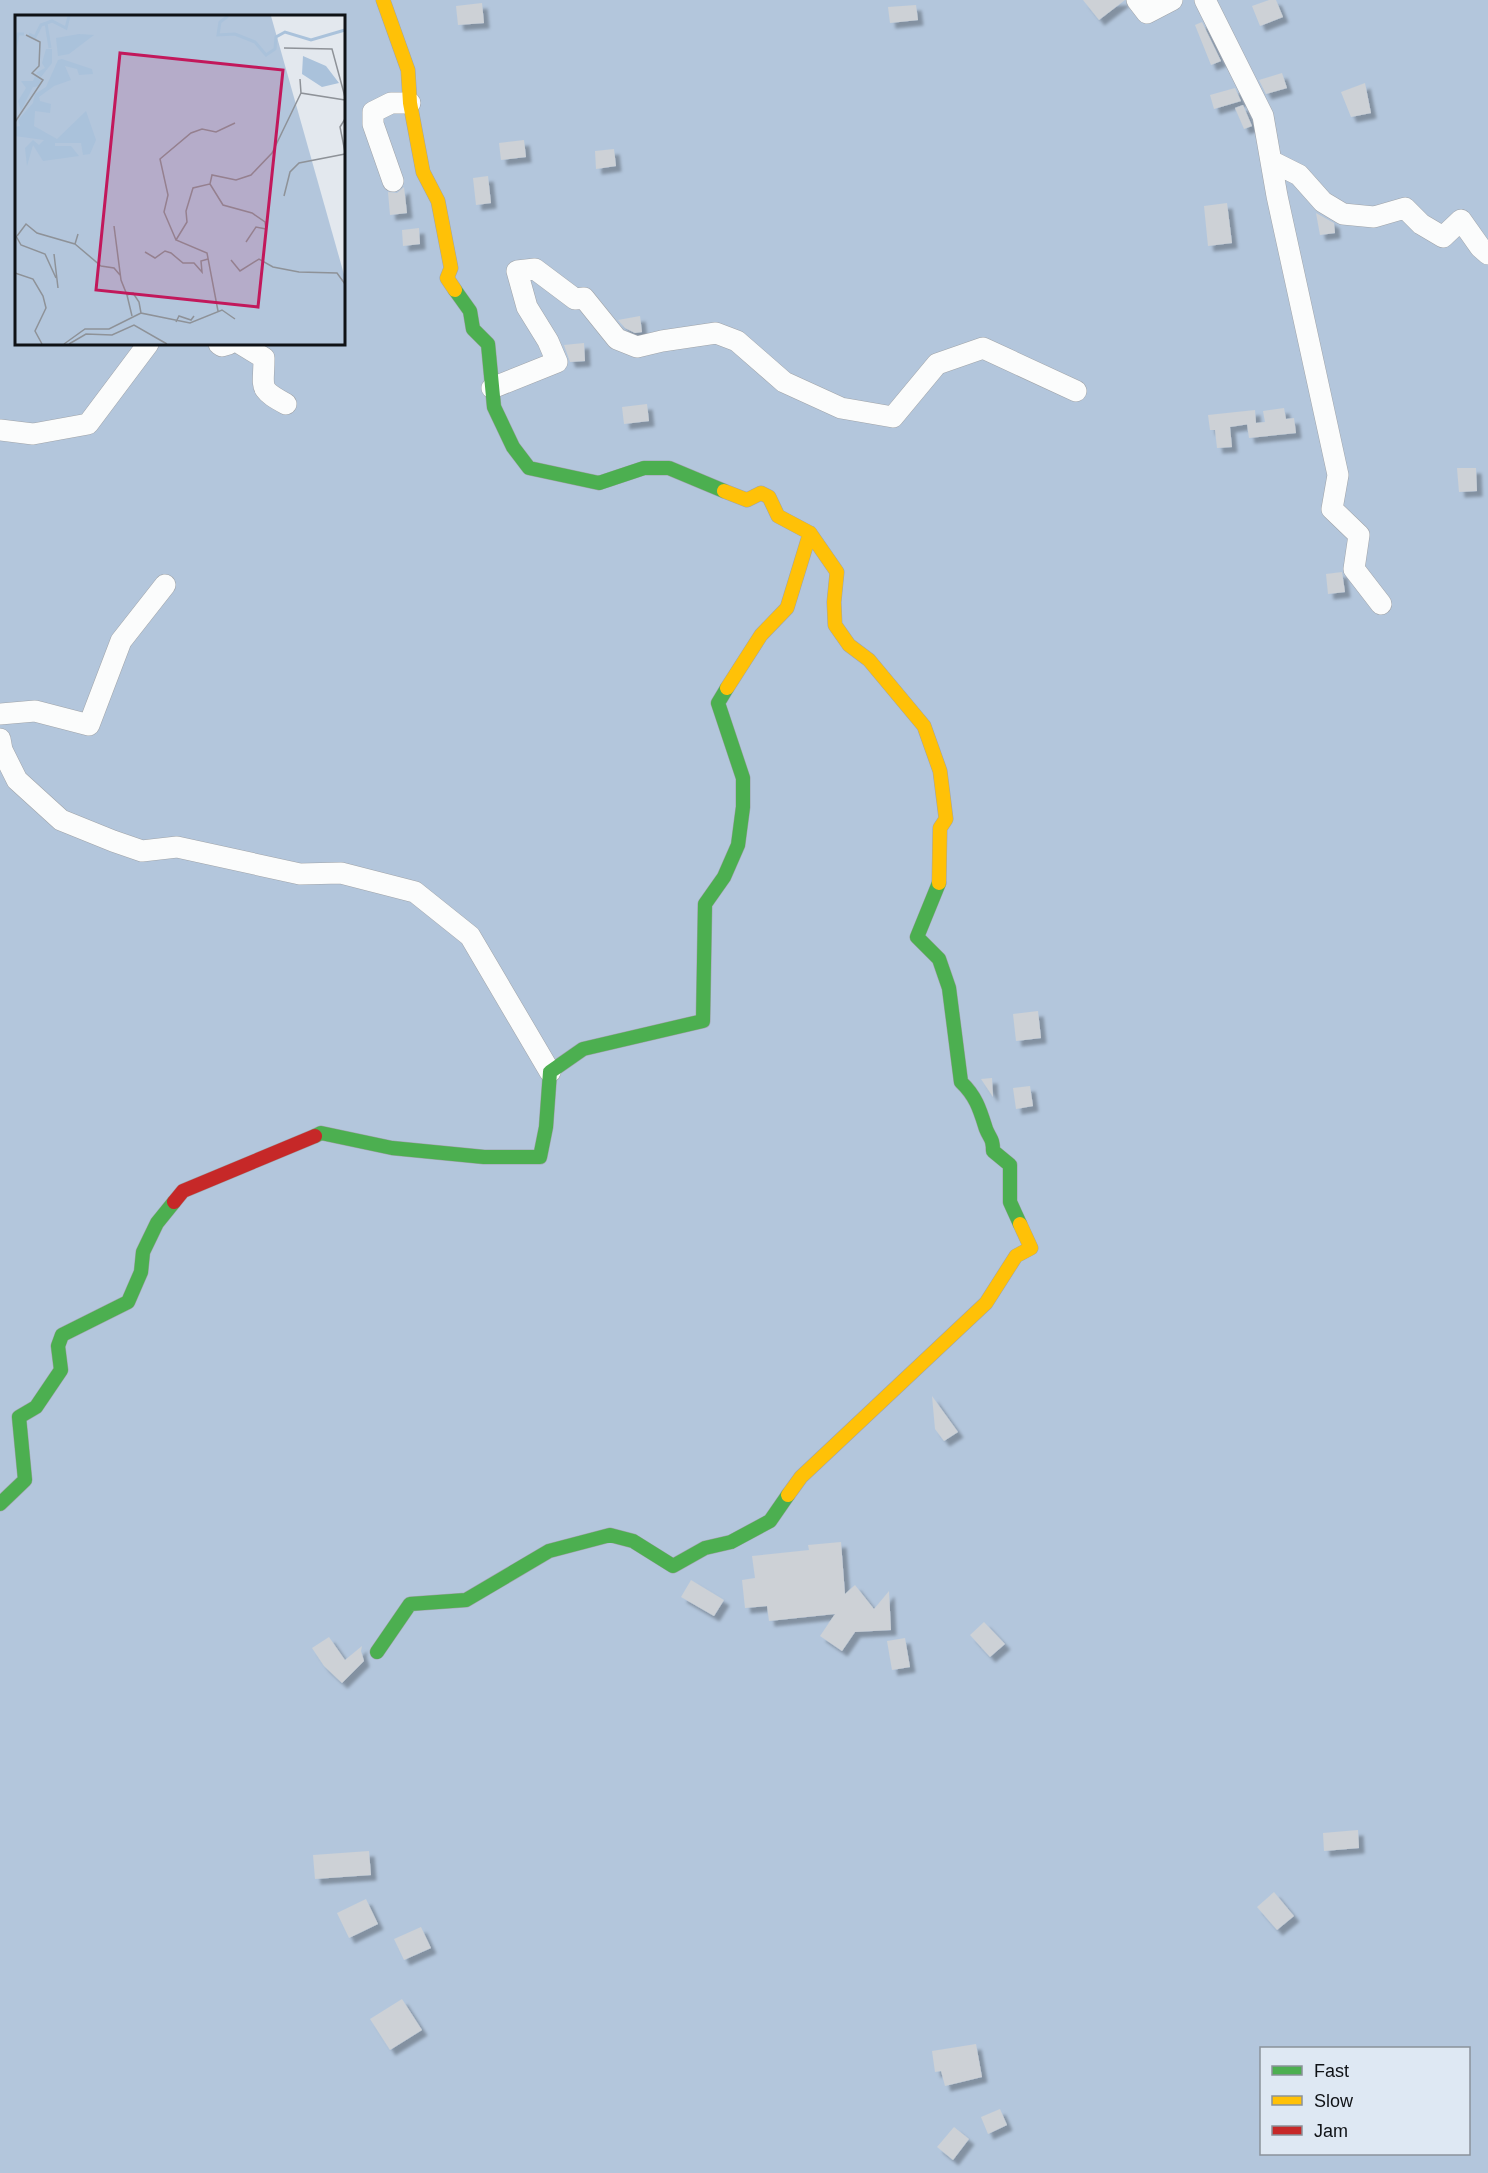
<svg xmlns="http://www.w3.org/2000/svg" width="1488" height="2173" font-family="Arial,sans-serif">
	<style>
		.forest { fill: #b3c6dc; fill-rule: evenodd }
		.building { fill: #cdd1d6; filter: url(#shadow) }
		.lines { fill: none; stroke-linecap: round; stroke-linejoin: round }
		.street-casing { stroke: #a0a4a9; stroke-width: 22 }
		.fast-casing { stroke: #a0a4a9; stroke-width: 15 }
		.slow-casing { stroke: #a0a4a9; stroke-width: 15 }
		.jam-casing { stroke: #a0a4a9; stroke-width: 15 }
		.street { stroke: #fbfcfc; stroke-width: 21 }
		.fast { stroke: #4caf50; stroke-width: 14 }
		.slow { stroke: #ffc107; stroke-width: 14 }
		.jam { stroke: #c62828; stroke-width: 14 }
		.inset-river { fill: none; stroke: #aac2db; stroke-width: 3 }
		.inset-road { fill: none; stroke: #8e9298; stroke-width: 1.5 }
		.view { fill: #c2185b; fill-opacity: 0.15; stroke: #c2185b; stroke-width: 3 }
		.inset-edge { fill: none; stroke: #0f1216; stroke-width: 3 }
	</style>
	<defs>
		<filter id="shadow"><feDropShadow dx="5.5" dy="5.5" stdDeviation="1.5" flood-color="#0004"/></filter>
	</defs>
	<rect width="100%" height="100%" fill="#e3e8ee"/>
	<path class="forest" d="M0,0H1488V2173H0ZM16,16H344V344H16ZM1262,2048H1468V2154H1262Z"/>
	<path class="building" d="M1083,0H1125L1099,20Z
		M1269,0H1276L1283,17L1260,26L1252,6Z
		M482,3L484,23L458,25L456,6Z
		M916,5L918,20L890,23L888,7Z
		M1202,22L1221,61L1211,65L1195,25Z
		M1282,73L1287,88L1266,94L1259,80Z
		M1365,83L1371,113L1351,117L1341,92Z
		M1235,88L1241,101L1214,109L1210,95Z
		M1243,105L1252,126L1244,129L1235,108Z
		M524,140L526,157L501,160L499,143Z
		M614,149L616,166L596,169L595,151Z
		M488,176L491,203L476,205L473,178Z
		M404,187L407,213L390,215L388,192L397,193Z
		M1227,203L1232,243L1208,246L1204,206Z
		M1316,213L1334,223L1335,233L1320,235Z
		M419,228L420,244L403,246L402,230Z
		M640,316L642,332L635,333L625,328L618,320Z
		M584,343L585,361L570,362L564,345Z
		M647,404L649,421L624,424L622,407Z
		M1284,408L1286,419L1294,418L1296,433L1249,438L1247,424L1265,422L1263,411Z
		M1255,410L1256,423L1230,427L1232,447L1217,448L1215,430H1210L1208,415Z
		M1457,468H1476L1477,491L1459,492Z
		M1342,572L1345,592L1328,594L1326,574Z
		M1038,1011L1041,1038L1016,1041L1013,1014Z
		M992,1078L993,1097L981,1079Z
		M1030,1086L1033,1106L1016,1109L1013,1088Z
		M932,1396L958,1432L944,1441L935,1429Z
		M841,1542L845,1594L855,1585L874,1609L889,1591L891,1630L855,1632L842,1651L820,1636L835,1614L769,1621L767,1606L745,1608L742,1580L755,1578L752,1556L809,1550L808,1545Z
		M691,1580L724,1600L714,1616L681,1597Z
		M984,1622L1005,1644L990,1657L970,1635Z
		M329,1637L345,1660L362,1646L361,1651L364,1661L342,1683L324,1666L312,1648Z
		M905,1638L910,1667L892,1670L887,1641Z
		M1358,1830L1359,1848L1324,1851L1323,1833Z
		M369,1851L371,1875L315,1879L313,1855Z
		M1274,1892L1294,1916L1277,1930L1257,1907Z
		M366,1899L378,1924L349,1938L337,1913Z
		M421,1927L431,1948L404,1960L394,1939Z
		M402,1999L422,2030L390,2050L370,2019Z
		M976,2044L982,2077L945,2086L941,2071L935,2072L932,2051Z
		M1000,2109L1007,2125L988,2134L981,2117Z
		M954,2127L969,2139L953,2160L937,2147Z"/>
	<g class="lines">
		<g class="street-casing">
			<path id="street" d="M1137,0L1147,13L1172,0
				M1205,0L1263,116L1277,196L1338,475L1332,509L1359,535L1354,569L1381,604
				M1271,161L1299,175L1323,202L1343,214L1374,217L1405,208L1421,224L1443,237L1461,220L1480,247L1488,254
				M393,181L373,124V112L391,103H410
				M219,344L222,346L229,344
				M241,344L264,358C264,389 257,388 286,404
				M492,388L557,362L548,341L527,307L517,271L535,269L575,299L584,298L617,339L637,347L662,341L716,333L737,341L784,382L841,408L893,417L937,364L983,348L1076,391
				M0,430L33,434L88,424L148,344
				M0,714L35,711L89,725L121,641L165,585
				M0,739L2,750L17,780L61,820L113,841L142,851L177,847L300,874L341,873L415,892L470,936L550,1072"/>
		</g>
		<g class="fast-casing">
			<path id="fast" d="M455,290L470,311L473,329L488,344L494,407L513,447L529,468L599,483L644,468H669L724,491
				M939,883L917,937L939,959L949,988L961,1082C976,1096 980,1110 986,1129C990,1139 993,1138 993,1151L1010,1165V1202L1020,1224
				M315,1136L321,1133L392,1148L484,1157H540L546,1127L550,1072L583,1049L703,1021L705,904L724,877L738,845L743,807V778L718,703L727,688
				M0,1504L25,1480L19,1417L36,1407L61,1370L58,1346L62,1335L128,1302L141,1272L143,1252L157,1223L174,1202
				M377,1652L410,1604L466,1600L549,1551L610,1535L633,1541L673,1566L705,1548L731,1542L770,1521L788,1495"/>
		</g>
		<g class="slow-casing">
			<path id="slow" d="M383,0L408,70L410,103L423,172L438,201L451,268L447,278L455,290
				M724,491L747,500L761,493L769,497L778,516L810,533L787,608L761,635L727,688
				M810,533L837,572L834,602L835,625L849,645L869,660L924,726L940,771L946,819L940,828L939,883
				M788,1495L801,1477L986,1303L1016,1256L1031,1248L1020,1224"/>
		</g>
		<g class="jam-casing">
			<path id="jam" d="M174,1202L183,1191L315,1136"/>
		</g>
		<use href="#street" class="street"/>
		<use href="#fast" class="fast"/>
		<use href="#slow" class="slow"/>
		<use href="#jam" class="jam"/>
	</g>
	<g transform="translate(15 15)">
		<rect width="330" height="330" fill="#e3e8ee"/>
		<path d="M0,1H256L330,263V329H0Z" fill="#b3c6dc"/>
		<path d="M64,19L79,20L54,39L43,41L41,23ZM31,34H37V48L26,62L21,58L30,53L27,48ZM288,41L311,51L324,68L307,72L287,59ZM47,44L77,54L78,59L64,60L62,54L50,51L56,65L39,71L24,82L25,86L36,89L35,98L20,96L19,111L42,124L71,96L81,125L75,139L68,140L66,128H40V131H56L64,141L28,146L18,130L12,151L10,133L18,125L24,130L29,125L0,121V112L5,111L3,105L18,88L20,79L31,72L43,45ZM20,61L26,65L25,71L18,72L6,96L3,86L11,73L6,66H18Z" fill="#aac2db"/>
		<path class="inset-river" d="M213,1L205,7L203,20L220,19L240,27L251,40L260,34L261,22L270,17L296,25L330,15M31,8L35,33M14,19L20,22L26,10L37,6L51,13L54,1M0,35L3,19H9"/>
		<path class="inset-road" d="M269,33L317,34L330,82M285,64L286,78L330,85M330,104L325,112L330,137M0,107L28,65L17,58L24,51L25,27L11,20M195,169L208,190L237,198L250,207L251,214L241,212L231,227M269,181L275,157L284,148L330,139M99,211L106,265L112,280L118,278L124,287L126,298L175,308L207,295L220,304M1,221L6,230L30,239L41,263M2,221L11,209L22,218L60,229L63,219M161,225L149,197L153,180L145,144L176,118L187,114L201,117L220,108M60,229L86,251L99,253L105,260M130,237L140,243L150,236L156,238L168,248H179L187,257L186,246L193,244M39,239L43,273M216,245L225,256L244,244L258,252L284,257L322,258L330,269M0,258L18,264L28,281L31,293L20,316L27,329M112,280L117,301M203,296L192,238L161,225L172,207L171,196L178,173L195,169L197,160L221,165L236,160L257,138L286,78M161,307L164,301L176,305L179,301M49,329L70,314H94L126,298M54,329L71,319L97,320L119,310L152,329"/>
		<path class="view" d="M105,38L268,55L243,292L81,275Z"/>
		<rect width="330" height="330" class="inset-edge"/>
	</g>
	<rect x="1260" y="2047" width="210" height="108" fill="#dee8f3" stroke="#8b929b" stroke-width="1.5"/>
	<rect x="1272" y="2066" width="30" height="9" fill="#4caf50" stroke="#8b929b" stroke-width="1.5"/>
	<text x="1314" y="2077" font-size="18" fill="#0f1216">Fast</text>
	<rect x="1272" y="2096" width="30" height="9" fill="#ffc107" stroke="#8b929b" stroke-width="1.5"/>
	<text x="1314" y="2107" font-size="18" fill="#0f1216">Slow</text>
	<rect x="1272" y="2126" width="30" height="9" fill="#c62828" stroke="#8b929b" stroke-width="1.5"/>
	<text x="1314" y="2137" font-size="18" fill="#0f1216">Jam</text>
</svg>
